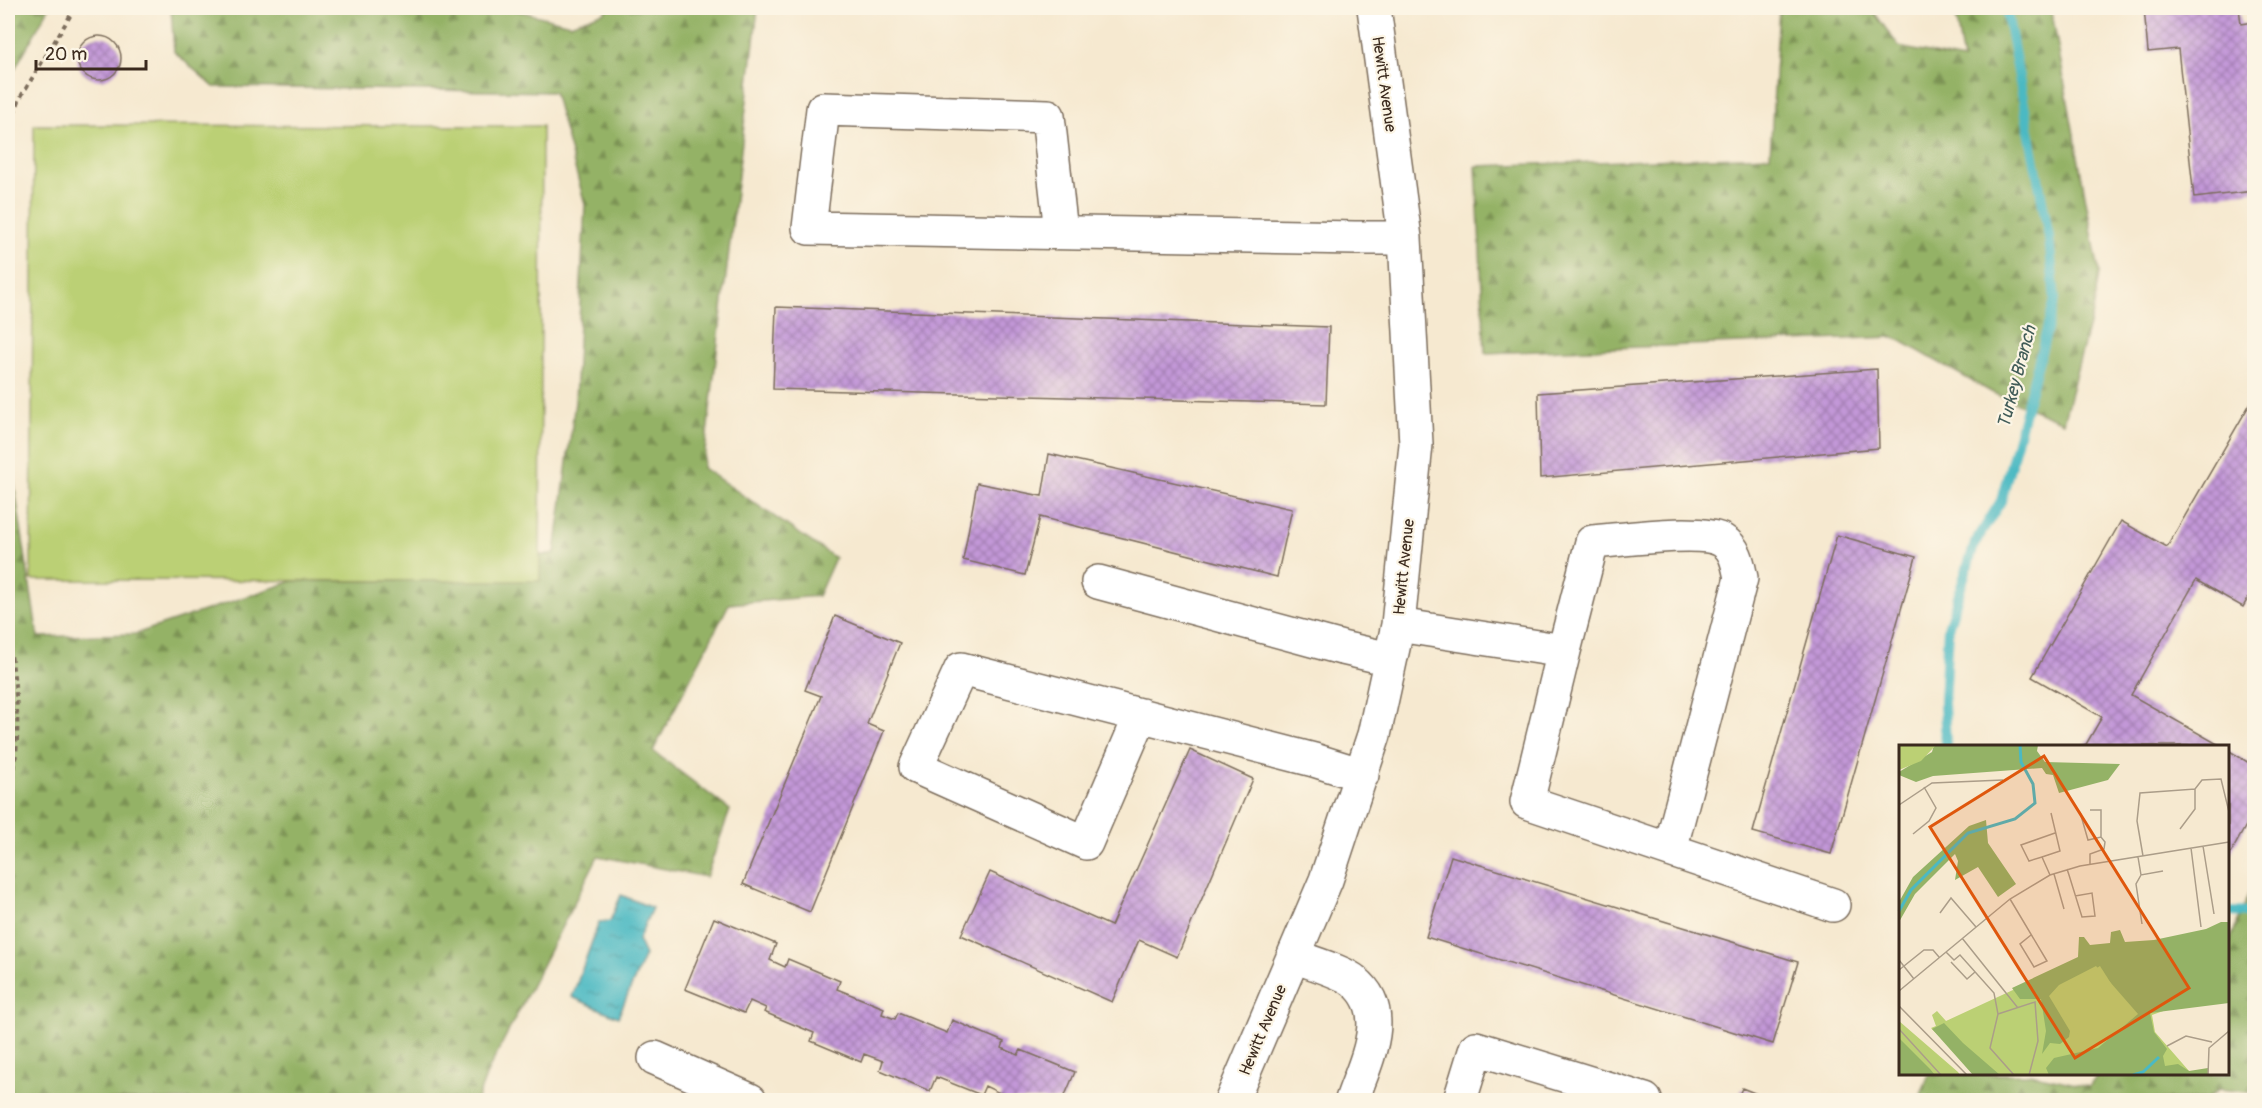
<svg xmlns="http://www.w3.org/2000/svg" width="2262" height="1108" font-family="Pangolin,sans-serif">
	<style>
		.forest { fill: url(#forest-firs); stroke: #686e42; stroke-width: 1.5 }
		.garden { fill: #bbd074; stroke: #7b7d49; stroke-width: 1.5 }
		.water { fill: url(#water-ripples); stroke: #437270; stroke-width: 1.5 }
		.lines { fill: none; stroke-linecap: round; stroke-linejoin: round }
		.stream { stroke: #4bb9c3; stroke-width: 10 }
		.building { fill: url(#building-cross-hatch) }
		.minor-casing { stroke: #7c6d5c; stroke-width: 36 }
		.path { stroke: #7c6d5c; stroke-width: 4; stroke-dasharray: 4.5 4.5; stroke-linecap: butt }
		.minor { stroke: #fff; stroke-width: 33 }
		.labels { text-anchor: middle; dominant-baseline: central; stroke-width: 4.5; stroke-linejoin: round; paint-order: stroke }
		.street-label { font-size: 16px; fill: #3b2a1e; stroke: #fcf5e5 }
		.water-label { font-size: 18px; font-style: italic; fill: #415c58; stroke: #fcf5e5 }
		.inset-river { fill: none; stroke: #4bb9c3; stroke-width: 3 }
		.inset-road { fill: none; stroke: #ab9d89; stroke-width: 1.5 }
		.view { fill: #df570d; fill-opacity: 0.15; stroke: #df570d; stroke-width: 3 }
		.inset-edge { fill: none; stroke: #3b2a1e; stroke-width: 3 }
	</style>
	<defs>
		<pattern id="forest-firs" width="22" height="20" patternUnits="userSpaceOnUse" patternTransform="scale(1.5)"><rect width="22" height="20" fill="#94b266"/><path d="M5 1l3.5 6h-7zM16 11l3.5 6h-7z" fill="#7a9153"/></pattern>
		<pattern id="water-ripples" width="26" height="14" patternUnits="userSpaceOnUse" patternTransform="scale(1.5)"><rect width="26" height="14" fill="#4bb9c3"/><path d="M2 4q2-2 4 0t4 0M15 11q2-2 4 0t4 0" fill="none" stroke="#40979e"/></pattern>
		<pattern id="building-cross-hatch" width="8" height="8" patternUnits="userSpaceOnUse" patternTransform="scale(1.5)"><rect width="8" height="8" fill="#c398d8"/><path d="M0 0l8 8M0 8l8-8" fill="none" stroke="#a07caf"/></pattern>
	</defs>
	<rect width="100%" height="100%" fill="#fcf5e5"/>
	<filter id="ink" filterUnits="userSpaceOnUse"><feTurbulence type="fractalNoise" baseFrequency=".0167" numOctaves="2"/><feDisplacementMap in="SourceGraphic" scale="12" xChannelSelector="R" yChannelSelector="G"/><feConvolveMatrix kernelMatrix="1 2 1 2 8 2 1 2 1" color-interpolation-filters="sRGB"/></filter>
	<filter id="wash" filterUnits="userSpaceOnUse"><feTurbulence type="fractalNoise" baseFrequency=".008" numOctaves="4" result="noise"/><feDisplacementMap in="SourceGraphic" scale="24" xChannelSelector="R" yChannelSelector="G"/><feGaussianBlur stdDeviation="1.35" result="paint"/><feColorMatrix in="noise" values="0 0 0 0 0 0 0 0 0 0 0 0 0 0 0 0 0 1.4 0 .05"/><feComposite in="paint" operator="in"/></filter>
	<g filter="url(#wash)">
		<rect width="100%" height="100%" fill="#f6e9d0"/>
		<path class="forest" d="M8,8H49L8,81Z
			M171,8H507L570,24L605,12L606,8H758L703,468L835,558L818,596L729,604L653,751L730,810L706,877L598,856L488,1071L477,1100H8V444L38,637L135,634L293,581H394L555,553L575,402L585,204L554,92L214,87L174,52Z
			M1779,8H1871L1899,47L1963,60L1954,8H2051L2099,272L2094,306L2063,422L1993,393L1894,337L1485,353L1476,166L1770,156Z
			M2254,880V1093L2219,1089L2207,1100H1919L1929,1074H2031L2089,1087L2098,1074H2228V946Z"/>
		<path class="garden" d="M34,125L542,126L540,581L31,580Z"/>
		<path class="water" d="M621,895L652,908L638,940L645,955L618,1017L572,997L599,922L610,921Z"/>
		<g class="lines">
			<path class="stream" d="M1946,746L1944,703L1948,628L1975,543L2001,501L2055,300L2049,237L2006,8
				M2228,912L2254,913"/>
		</g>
		<g id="blocks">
			<path class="building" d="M2144,8H2239L2241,24L2254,22V191L2194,198L2178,49L2148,52Z
				M77 58a22 22 0 1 1 44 0a22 22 0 1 1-44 0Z
				M776,307L1329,327L1326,404L773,389Z
				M1877,369L1879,448L1540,478L1538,393Z
				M2251,402L2254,404V588L2243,607L2196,580L2131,695L2221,746H2085L2102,717L2032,677L2121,521L2167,547Z
				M1049,454L1292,509L1277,577L1040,517L1025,575L963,560L977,483L1042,496Z
				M1837,535L1916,557L1831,854L1753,832Z
				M835,616L900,643L867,724L884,731L810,912L743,884L821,696L805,690Z
				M1190,750L1253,779L1177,957L1139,940L1112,1002L961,935L990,872L1111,926Z
				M2228,750L2254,766V811L2228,858Z
				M1451,856L1798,962L1773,1044L1426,937Z
				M714,918L776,944L770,960L785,967L788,959L840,981L837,989L884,1008L882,1014L895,1019L898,1013L947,1033L952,1020L1004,1042L1002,1048L1018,1055L1021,1050L1075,1072L1063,1100H999L1002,1094L985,1086L981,1095L936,1077L930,1091L880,1070L883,1061L864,1054L861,1062L811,1041L814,1033L764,1012L766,1008L750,1001L744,1013L685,989Z
				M1742,1088L1762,1096L1760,1100H1737Z"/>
		</g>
	</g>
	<g filter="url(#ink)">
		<use href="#blocks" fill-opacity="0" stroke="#7c6d5c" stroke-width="1.5"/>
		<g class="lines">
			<g class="minor-casing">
				<path id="minor" d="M1061,232L1048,116L823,109L809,228L1355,238H1405
					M1098,582L1342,648L1390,659
					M1398,625L1564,651L1527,802L1833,905
					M1564,651L1592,542C1620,540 1703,528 1723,541C1736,549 1738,564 1741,578L1670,850
					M1141,715L1086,843L916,767L961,669L1314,760L1362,775
					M1294,956C1309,962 1344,972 1354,981C1393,1012 1365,1062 1352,1100
					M655,1058L750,1100
					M1232,1100L1326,880L1374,735L1398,625L1416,444L1405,238L1374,8
					M1460,1100L1476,1048L1645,1100"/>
			</g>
			<path class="path" d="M8,130L20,98L75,8
				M8,648L11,655C19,708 21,746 8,799"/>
			<use href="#minor" class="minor"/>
		</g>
	</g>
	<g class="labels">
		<g class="street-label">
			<text transform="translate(1384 84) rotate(82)">Hewitt Avenue</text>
			<text transform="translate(1404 567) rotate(-84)">Hewitt Avenue</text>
			<text transform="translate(1263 1030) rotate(-67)">Hewitt Avenue</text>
		</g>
		<g class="water-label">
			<text transform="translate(2017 377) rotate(-75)">Turkey Branch</text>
		</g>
	</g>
	<g transform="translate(1899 745)">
		<rect width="330" height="330" fill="#f6e9d0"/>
		<path d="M196,207L284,259L253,270L256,287L290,326L282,330H79L32,283L37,281L33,270L38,266L47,276ZM0,276L59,327L61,330H0Z" fill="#bbd074"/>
		<path d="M35,0H139L138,6L146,17L221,19L209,35L160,48L154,30L147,29L143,23L34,31L17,37L0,30V27L33,7ZM87,75L89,98L117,139L99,152L79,122L56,135L59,116L56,109L16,149L0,177V157L14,132L70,81ZM322,177H330V258L251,268L255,287L268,304L264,311L266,321L279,319L290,326L309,323V330H150L147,323L155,313L199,303L239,269L197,221L160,240L150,251L171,286L170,292L161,299L151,298L143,309L147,286L142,254H121L113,243L179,212L180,192H185L191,200L211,198L212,187L221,185L226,197L255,195L307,184ZM45,278L64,298L101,330H74L33,284ZM0,293L31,324L36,330H0Z" fill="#94b266"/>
		<path d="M0,0H37L22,16L0,25Z" fill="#bbd074"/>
		<path d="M201,221L234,273L187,302L154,250Z" fill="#bbd074"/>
		<path class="inset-river" d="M0,166L12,145L69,88L116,74L136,58L134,39L122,17L121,0M234,330L244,327L260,312"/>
		<path class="inset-road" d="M296,44L303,35L322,34L330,67M0,60L33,38L104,35M191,65H202V92M181,67L189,95L202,92L206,97L205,104L191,109V120M14,89L30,76L37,63L25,42M304,101L315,169M292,103L302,182M244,111L238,76L241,48L296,44V64L281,84M143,112L130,116L122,100L156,88M239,112L242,130L264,126M168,124L170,130L183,172L196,171L193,148L176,151M155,129L165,164M151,130L143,112L161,106L152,68M242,130L237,139L243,179M111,154L114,159L148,216L135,222L121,199L132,190M41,168L52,153L77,182M63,193L119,263M47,207L55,215L61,210L95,248L99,269L91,303L115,330M0,215L15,234M52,217L68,234L76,227M0,225L25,205H34L40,212M0,246L111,154L151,130L181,121L330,97M0,261L68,330M99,269L136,257L139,296L130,330M0,284L42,330M268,301L287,291L313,297M309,330L310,303L330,286"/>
		<path class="view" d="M145,11L290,243L176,313L31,82Z"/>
		<rect width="330" height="330" class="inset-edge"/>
	</g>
	<rect width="2262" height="1108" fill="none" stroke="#fcf5e5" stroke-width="30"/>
	<path d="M36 60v9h110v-9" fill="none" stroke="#3b2a1e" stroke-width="3"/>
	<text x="45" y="60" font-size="18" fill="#3b2a1e" stroke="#fcf5e5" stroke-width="4.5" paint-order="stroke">20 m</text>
</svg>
